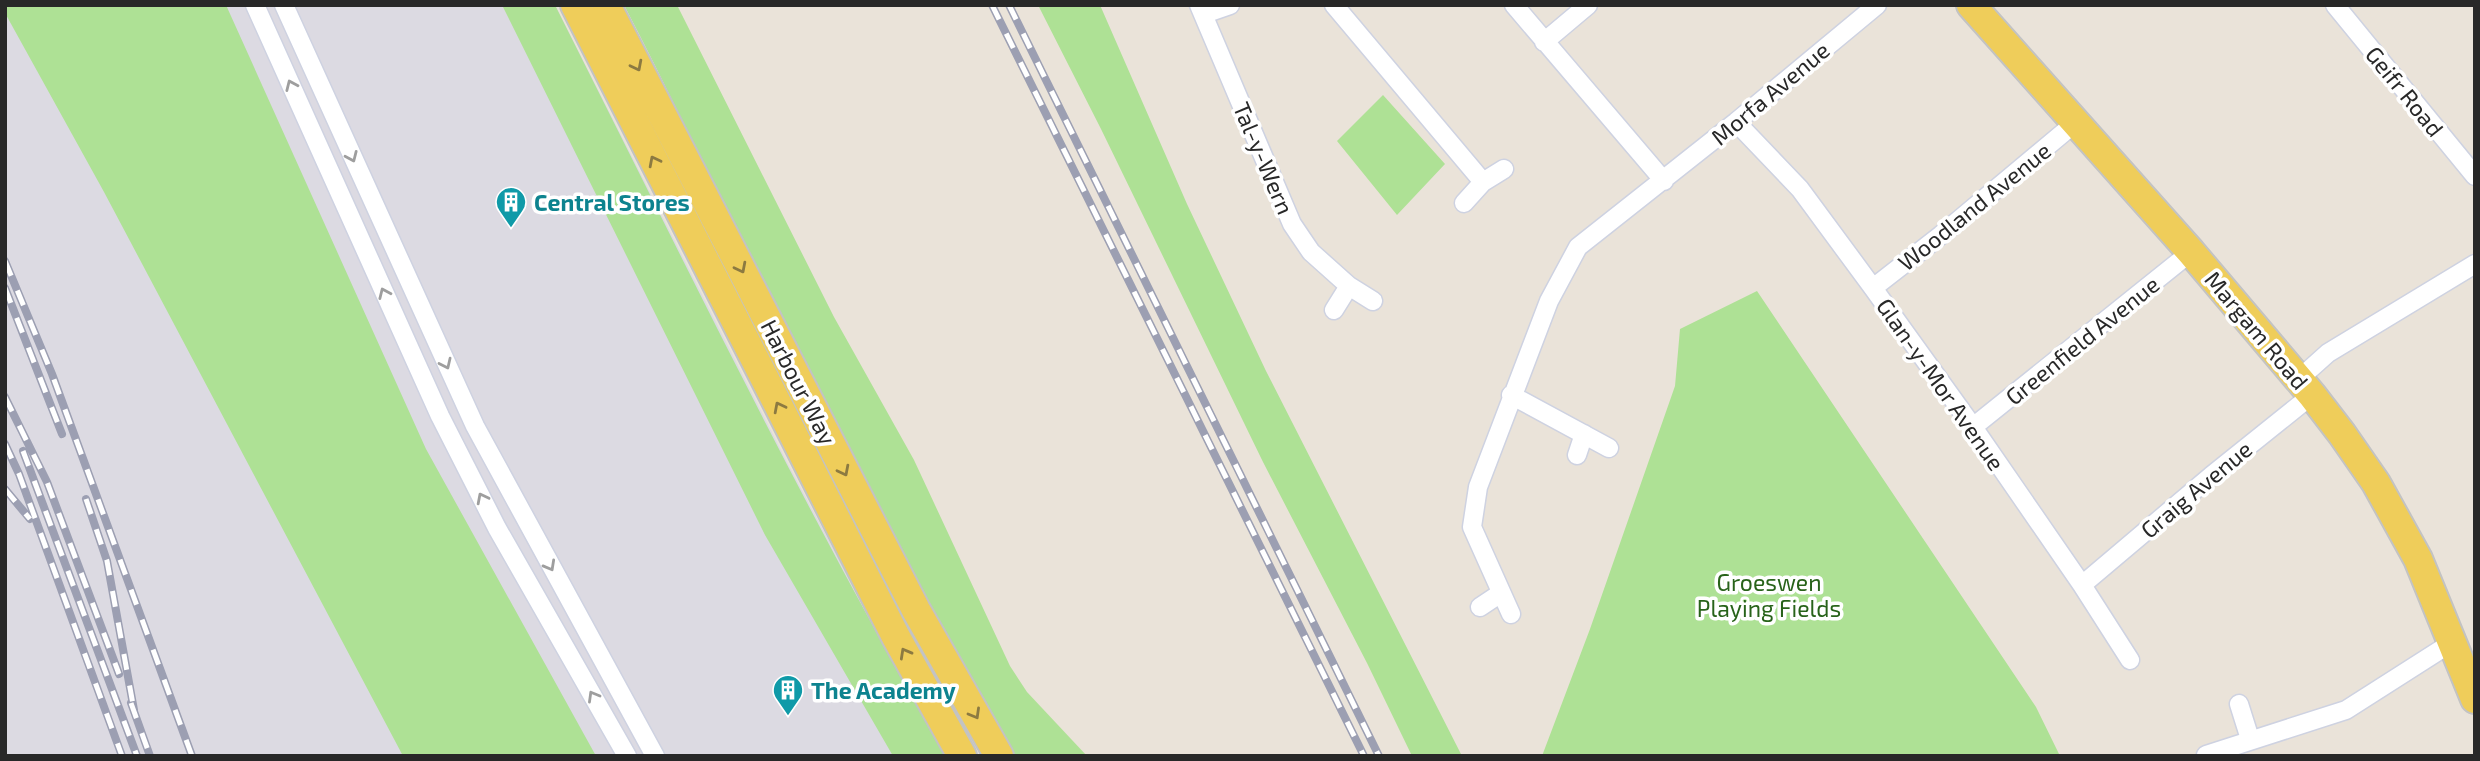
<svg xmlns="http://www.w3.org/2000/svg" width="2480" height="761" font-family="'Exo 2',sans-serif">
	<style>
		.industrial { fill: #dcdae2 }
		.green { fill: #aee195 }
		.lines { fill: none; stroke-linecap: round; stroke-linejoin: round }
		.minor-casing { stroke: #ced2e1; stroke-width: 21 }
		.primary-casing { stroke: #c3c3c3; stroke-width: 32 }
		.minor { stroke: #fff; stroke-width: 18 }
		.primary { stroke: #efcd5a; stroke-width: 28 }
		.rail-casing { stroke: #9c9fb2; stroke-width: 8 }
		.rail { stroke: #fff; stroke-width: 5; stroke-dasharray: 16; stroke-linecap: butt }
		.oneway { stroke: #8c7a41 }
		.oneway2 { stroke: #9e9e9e }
		.labels { text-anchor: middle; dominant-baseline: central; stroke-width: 7; stroke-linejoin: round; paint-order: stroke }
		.street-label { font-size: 23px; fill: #282828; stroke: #fff }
		.culture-label { font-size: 23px; font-weight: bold; fill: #0d838f; stroke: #fff; text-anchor: start }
		.park-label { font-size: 23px; fill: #28631a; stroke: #fff }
	</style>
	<rect width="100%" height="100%" fill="#eae3d9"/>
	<path class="industrial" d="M5,5H555L788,464L912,696L946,756H5Z"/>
	<path class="green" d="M5,5H226L426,449L596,756H403L104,192L5,13Z
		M502,5H555C682,257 805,512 946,756H893L765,535Z
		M624,5H677L834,317L914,460L1010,666L1027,692L1087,756H1012C930,609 852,459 776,310C724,209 677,106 624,5Z
		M1038,5H1100L1187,204L1266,371L1462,756H1412L1367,663L1263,462L1101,129Z
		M1383,95L1445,164L1397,215L1337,141Z
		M1757,291L2036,707L2060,756H1542L1590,629L1675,386L1680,329Z"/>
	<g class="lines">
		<g class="minor-casing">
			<path id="minor" d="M255,5L440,416L497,528L627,756
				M284,5L475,426L655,756
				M1199,5L1292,224L1311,252L1349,286L1373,301
				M1334,5L1483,182
				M1514,5L1664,181
				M2335,5L2475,176
				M1204,14L1230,5
				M1544,42L1588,5
				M1736,122L1800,189L1873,288L1973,427L2082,585L2130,660
				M1464,203L1483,182L1504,169
				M1873,288L1941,235L2075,123
				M1334,310L1349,286
				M2299,379L2328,353L2475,264
				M1511,395L1609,448
				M1973,427L2191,252
				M1577,455L1584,434
				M2082,585L2211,476L2312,395
				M1480,607L1501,593
				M1511,614L1472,527L1478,487L1549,301L1578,247L1736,122L1877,5
				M2239,704L2250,739
				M2206,755L2346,710L2451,643"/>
		</g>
		<g class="primary-casing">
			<path id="primary" d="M575,5L896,637L962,756
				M606,5L916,610L999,756
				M1971,5L2191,252L2312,395L2342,434L2376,483L2418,559L2475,699"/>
		</g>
		<use href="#minor" class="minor"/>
		<use href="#primary" class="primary"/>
		<g class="rail-casing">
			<path id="rail" d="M992,5L1364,756
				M1009,5L1379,756
				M5,261L52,374L192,756
				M5,288L62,434
				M5,397L47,482L119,674
				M5,444L19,474L122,756
				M23,451L137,756
				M5,489L30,519
				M86,499L107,561L134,710
				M131,703L150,756"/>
		</g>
		<use href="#rail" class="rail"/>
	</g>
	<defs><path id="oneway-chevron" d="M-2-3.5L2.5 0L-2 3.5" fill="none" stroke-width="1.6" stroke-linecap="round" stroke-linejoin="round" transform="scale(1.75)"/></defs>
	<g class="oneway">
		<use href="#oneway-chevron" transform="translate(637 66) rotate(63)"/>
		<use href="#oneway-chevron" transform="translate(654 161) rotate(-117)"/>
		<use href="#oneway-chevron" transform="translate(741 268) rotate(63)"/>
		<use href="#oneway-chevron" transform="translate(779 407) rotate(-117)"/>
		<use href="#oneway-chevron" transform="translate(844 471) rotate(63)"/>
		<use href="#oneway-chevron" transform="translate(905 653) rotate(-119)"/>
		<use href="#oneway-chevron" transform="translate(975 714) rotate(60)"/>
	</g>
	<g class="oneway2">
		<use href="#oneway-chevron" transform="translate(291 85) rotate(-114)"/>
		<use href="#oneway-chevron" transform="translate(352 157) rotate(66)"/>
		<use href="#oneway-chevron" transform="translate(384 293) rotate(-114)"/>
		<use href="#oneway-chevron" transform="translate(446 364) rotate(65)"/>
		<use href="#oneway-chevron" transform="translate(482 498) rotate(-117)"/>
		<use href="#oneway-chevron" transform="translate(550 566) rotate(61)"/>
		<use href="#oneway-chevron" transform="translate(593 696) rotate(-120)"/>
	</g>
	<defs>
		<g id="building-pin" transform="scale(1.575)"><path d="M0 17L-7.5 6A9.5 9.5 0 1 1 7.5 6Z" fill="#0f9aa8" stroke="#fff"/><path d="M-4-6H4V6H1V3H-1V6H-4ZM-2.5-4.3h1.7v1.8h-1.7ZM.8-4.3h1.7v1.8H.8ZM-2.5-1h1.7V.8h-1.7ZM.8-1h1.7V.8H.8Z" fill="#fff"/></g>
	</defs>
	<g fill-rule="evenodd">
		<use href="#building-pin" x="511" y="202"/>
		<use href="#building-pin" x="788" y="690"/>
	</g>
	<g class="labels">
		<g class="street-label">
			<text transform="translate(2405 91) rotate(51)">Geifr Road</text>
			<text transform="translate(1770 93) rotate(-40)">Morfa Avenue</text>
			<text transform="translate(1264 158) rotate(67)">Tal-y-Wern</text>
			<text transform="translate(1974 206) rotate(-39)">Woodland Avenue</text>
			<text transform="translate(2257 330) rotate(50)">Margam Road</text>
			<text transform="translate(2082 340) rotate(-39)">Greenfield Avenue</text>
			<text transform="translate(799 382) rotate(63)">Harbour Way</text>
			<text transform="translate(1941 384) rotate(55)">Glan-y-Mor Avenue</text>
			<text transform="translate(2196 489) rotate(-40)">Graig Avenue</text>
		</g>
		<g class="culture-label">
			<text x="534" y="202">Central Stores</text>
			<text x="811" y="690">The Academy</text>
		</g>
		<g class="park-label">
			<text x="1769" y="582">Groeswen<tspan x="1769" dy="26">Playing Fields</tspan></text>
		</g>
	</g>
	<rect width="2480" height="761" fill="none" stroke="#282828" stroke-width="14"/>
</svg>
